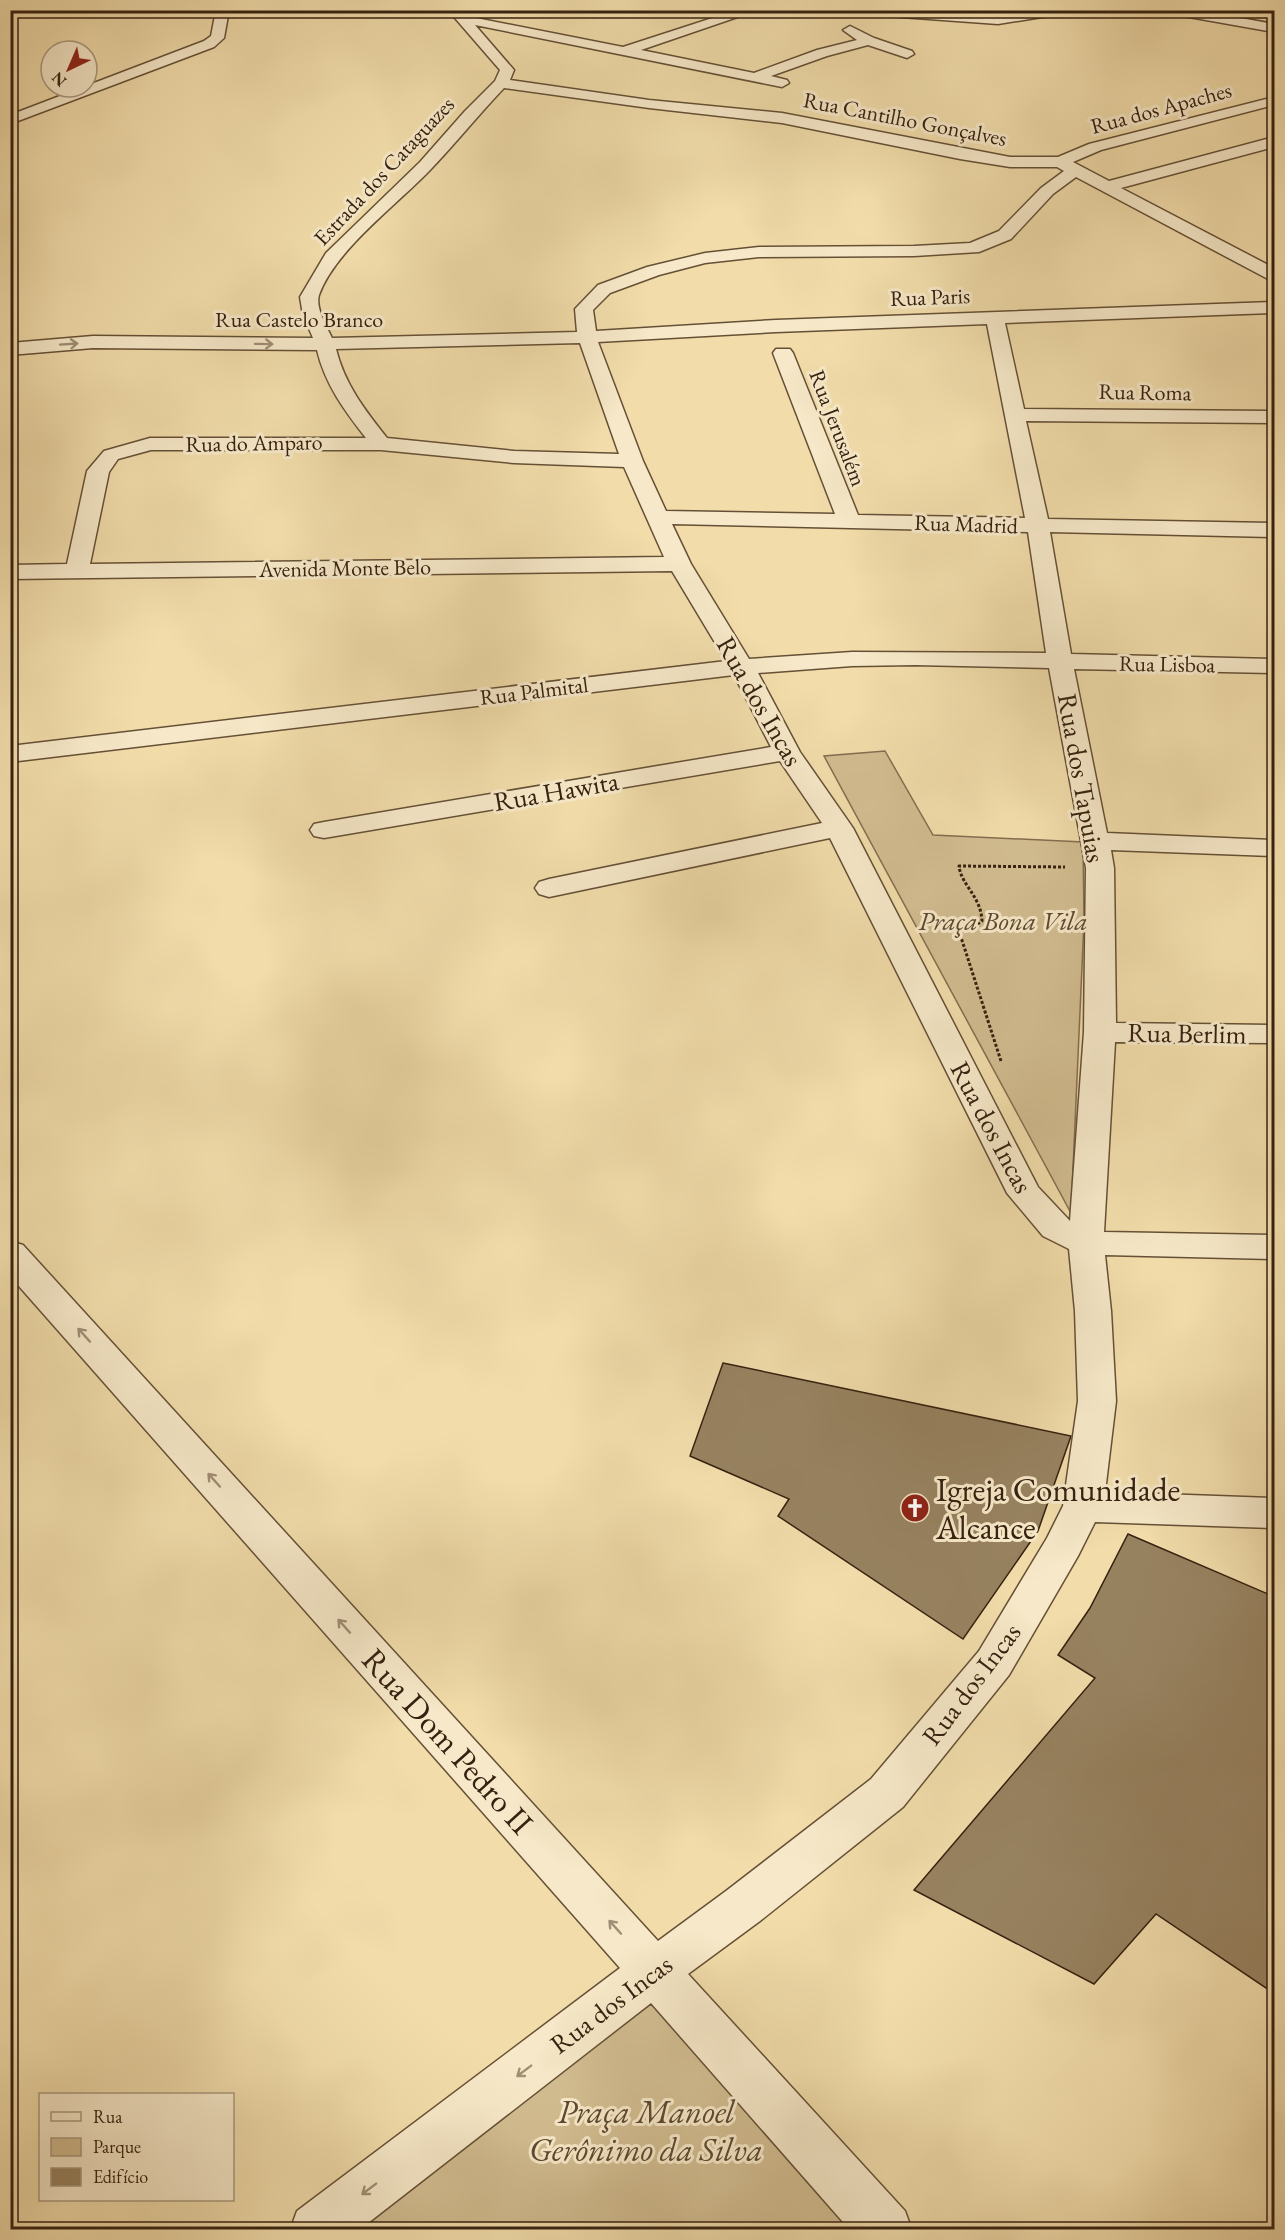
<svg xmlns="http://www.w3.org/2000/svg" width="1285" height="2240" font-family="'EB Garamond',serif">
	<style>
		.green { fill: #d1bc90; stroke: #846e50; stroke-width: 1.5 }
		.building { fill: #978260; stroke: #362110; stroke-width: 1.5 }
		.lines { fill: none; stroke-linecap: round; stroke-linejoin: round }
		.minor-casing { stroke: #655036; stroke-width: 3 }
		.path { stroke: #362110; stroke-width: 3; stroke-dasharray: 3 2; stroke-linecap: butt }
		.minor { fill: #f6e8c8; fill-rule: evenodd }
		.oneway { stroke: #a08e75 }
		.labels { text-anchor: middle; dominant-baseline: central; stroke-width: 6; stroke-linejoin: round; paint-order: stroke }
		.far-street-label { font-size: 22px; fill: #362110; stroke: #f6e8c8 }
		.street-label { font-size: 27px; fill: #362110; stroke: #f6e8c8 }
		.park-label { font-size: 27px; font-style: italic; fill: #5d4830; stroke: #f6e8c8 }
		.near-poi-label { font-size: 33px; fill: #362110; stroke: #f6e8c8; text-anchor: start }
		.near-street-label { font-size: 33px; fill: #362110; stroke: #f6e8c8 }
		.near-park-label { font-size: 33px; font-style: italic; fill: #5d4830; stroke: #f6e8c8 }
	</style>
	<rect width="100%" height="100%" fill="#f1dcaa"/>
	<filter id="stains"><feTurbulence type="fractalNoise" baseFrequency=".00333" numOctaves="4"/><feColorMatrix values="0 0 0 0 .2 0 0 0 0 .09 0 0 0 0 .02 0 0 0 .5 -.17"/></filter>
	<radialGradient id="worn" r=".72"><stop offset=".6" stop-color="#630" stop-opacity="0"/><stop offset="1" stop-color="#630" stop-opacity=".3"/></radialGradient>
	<path class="green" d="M885,751L933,835L1083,842L1084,922L1071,1213L824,756Z
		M663,1993L857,2230H350Z"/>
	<path class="building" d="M723,1363L1071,1436L1038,1531L963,1639L778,1516L789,1499L690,1456Z
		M1128,1534L1275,1597V1994L1156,1914L1094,1984L914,1890L1095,1678L1058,1655L1090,1608Z"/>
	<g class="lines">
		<g class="minor-casing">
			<path id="minor" d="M216,10H229L224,38L214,47L10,124V115L204,41L211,36Z
				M448,10H462L466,16L623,47L737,10H758L641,50L754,73L817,50L857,40L843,30L850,26L874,38L912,51L914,54L907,58L868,45L827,56L771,76L787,80L789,83L782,87L475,25L514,70L510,80L649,100L782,113L1010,157H1058L1089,144L1274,97V105L1101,150L1073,162L1109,181L1274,137V147L1121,188L1274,268V280L1268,279L1076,177L1053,194L1011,239L979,252L914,256L759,257L705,263L659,275L610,293L593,310L596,331L776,320L1274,302V313L1005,323L1024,409L1274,411V423L1026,421L1048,519L1274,523V537L1050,532L1071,654L1274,659V673L1074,669L1107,833L1274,840V856L1111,850L1114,868L1116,1023L1274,1025V1043L1115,1042L1104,1232L1274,1235V1259L1105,1255L1111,1311L1116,1401L1105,1492L1274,1498V1528L1095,1522L1078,1556L1009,1675L903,1807L760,1921L688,1974L905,2211L912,2230H850L651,2003L359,2230H290L297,2211L620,1968L10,1276V1241L23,1245L658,1941L726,1891L871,1779L979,1651L1047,1538L1063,1506L1078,1401L1075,1311L1069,1249L1043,1236L1007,1193L830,838L549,897L539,894L535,888L539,882L549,879L822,823L780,761L324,838L314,836L310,830L314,824L324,822L771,747L734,675L10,762V746L726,661L672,571L10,579V565L67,564L87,471L104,451L150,438H366C344,410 325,384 317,350L93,348L10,355V343L93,336L313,338L303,315L300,297L326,253L420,162L465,111L495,81L500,70ZM504,88L649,108L782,123L960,159L1010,167H1057L1064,171L1041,188L999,231L970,243L914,246L759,247L705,253L647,267L598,285L575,309L577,332L332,338C327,327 315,308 319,295C335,250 398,204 431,169C456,143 479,114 504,88ZM987,324L1025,518L858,515L793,353L790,349H776L773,353L835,514L666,511L643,461L598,342L776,332ZM580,343L619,454L514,451L387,438C365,410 345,385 336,349ZM151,450H381L514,463L624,467L664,557L90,564L109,472L118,459ZM672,524L1028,532L1046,653L852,652L749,659L691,564ZM915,665L1049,668L1086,868L1084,1032L1070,1221L1038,1187L853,828L800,752L758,673L852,666Z
				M853,10H921L998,16L1033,10H1067L1061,14L998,24L859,14Z
				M1166,10H1197L1274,24V32L1172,14Z"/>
		</g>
		<path class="path" d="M1001,1061L958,928L973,927L982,921C981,896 961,885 959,866L1065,867"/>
		<use href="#minor" class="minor"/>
	</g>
	<defs><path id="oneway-shaft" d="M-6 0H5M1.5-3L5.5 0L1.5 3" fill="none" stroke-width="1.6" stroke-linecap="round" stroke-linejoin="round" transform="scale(1.5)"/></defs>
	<g class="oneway">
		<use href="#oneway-shaft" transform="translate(69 344) rotate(-4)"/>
		<use href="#oneway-shaft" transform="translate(264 344) rotate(1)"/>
		<use href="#oneway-shaft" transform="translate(84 1335) rotate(-132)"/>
		<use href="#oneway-shaft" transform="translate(214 1480) rotate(-132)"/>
		<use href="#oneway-shaft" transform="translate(344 1626) rotate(-132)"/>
		<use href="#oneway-shaft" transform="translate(615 1927) rotate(-132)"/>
		<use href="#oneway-shaft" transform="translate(524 2071) rotate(143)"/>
		<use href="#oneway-shaft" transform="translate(369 2189) rotate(143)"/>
	</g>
	<defs>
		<g id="church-disc" transform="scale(1.5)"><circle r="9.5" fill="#8f2418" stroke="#f6e8c8"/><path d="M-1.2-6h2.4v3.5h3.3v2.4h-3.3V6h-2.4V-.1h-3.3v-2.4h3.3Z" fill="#fff"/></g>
	</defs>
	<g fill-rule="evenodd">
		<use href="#church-disc" x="915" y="1508"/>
	</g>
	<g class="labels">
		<g class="far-street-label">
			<text transform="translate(1161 108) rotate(-15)">Rua dos Apaches</text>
			<text transform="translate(905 119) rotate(11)">Rua Cantilho Gonçalves</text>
			<text transform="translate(384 171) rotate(-47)">Estrada dos Cataguazes</text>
			<text transform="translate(930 297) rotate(-2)">Rua Paris</text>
			<text x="299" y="319">Rua Castelo Branco</text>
			<text transform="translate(1145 392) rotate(1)">Rua Roma</text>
			<text transform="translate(838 428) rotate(69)">Rua Jerusalém</text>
			<text transform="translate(254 443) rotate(-1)">Rua do Amparo</text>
			<text transform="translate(966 524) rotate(2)">Rua Madrid</text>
			<text transform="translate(345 568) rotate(-1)">Avenida Monte Belo</text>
			<text transform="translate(1167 664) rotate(1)">Rua Lisboa</text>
			<text transform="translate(534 691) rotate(-7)">Rua Palmital</text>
		</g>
		<g class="street-label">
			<text transform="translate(760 701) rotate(60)">Rua dos Incas</text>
			<text transform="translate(1082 778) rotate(80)">Rua dos Tapuias</text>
			<text transform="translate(556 791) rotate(-10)">Rua Hawita</text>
			<text transform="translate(1187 1033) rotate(1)">Rua Berlim</text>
			<text transform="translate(992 1127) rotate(62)">Rua dos Incas</text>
			<text transform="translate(971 1684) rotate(-53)">Rua dos Incas</text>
			<text transform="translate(611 2004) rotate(-37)">Rua dos Incas</text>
		</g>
		<g class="park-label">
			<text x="1003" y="920">Praça Bona Vila</text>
		</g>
		<g class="near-poi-label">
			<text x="936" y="1489">Igreja Comunidade<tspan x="936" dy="38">Alcance</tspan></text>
		</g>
		<g class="near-street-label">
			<text transform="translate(448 1741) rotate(48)">Rua Dom Pedro II</text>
		</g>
		<g class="near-park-label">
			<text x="646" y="2111">Praça Manoel<tspan x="646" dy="38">Gerônimo da Silva</tspan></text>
		</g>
	</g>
	<rect width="1285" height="2240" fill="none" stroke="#f1dcaa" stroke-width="36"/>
	<rect x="12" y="12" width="1261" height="2216" fill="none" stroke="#362110" stroke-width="3"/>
	<rect x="18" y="18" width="1249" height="2204" fill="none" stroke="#362110" stroke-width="1.5"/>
	<rect x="39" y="2093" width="195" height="108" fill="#f6e8c8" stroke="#a9987e" stroke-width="1.5"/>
	<rect x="51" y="2112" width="30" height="9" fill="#f6e8c8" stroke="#a9987e" stroke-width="1.5"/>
	<text x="93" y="2123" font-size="18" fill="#362110">Rua</text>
	<rect x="51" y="2138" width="30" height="18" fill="#d1bc90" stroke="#a9987e" stroke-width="1.5"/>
	<text x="93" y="2153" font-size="18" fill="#362110">Parque</text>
	<rect x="51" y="2168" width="30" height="18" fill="#978260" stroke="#a9987e" stroke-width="1.5"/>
	<text x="93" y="2183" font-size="18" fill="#362110">Edifício</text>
	<g transform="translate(69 69) rotate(224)"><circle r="28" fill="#f6e8c8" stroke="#a9987e" stroke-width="1.5"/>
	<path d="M0-4.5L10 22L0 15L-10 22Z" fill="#8f2418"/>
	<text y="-9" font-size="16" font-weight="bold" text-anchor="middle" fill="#362110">N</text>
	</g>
	<rect width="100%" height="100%" filter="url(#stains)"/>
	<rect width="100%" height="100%" fill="url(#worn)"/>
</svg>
